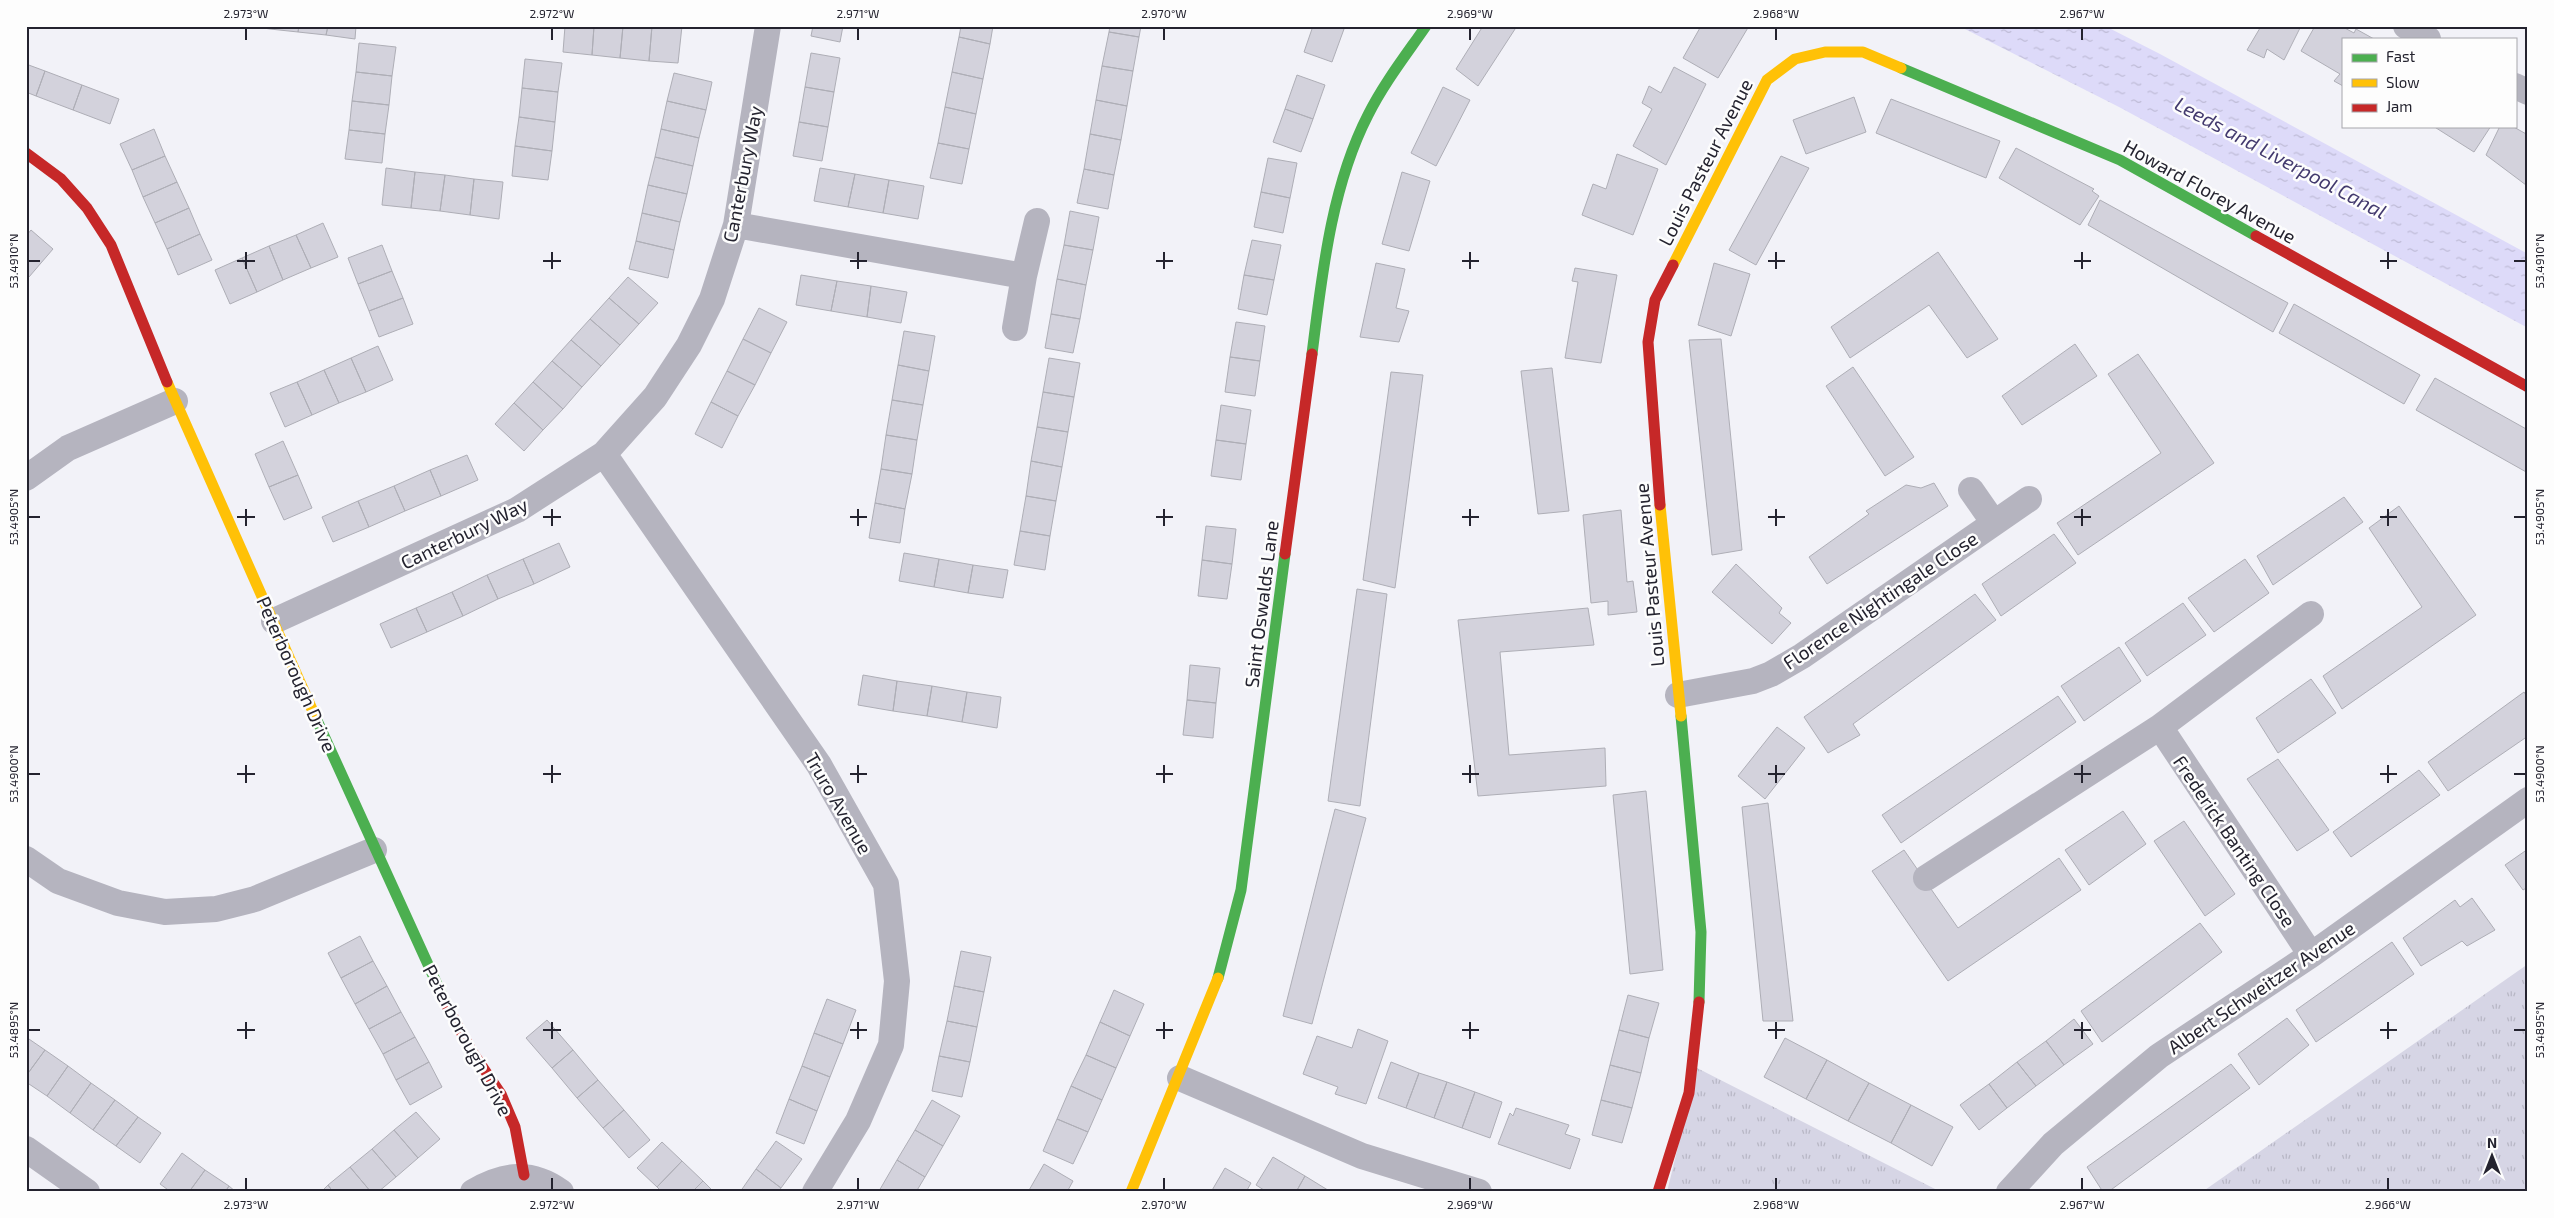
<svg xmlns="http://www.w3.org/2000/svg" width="2554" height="1218" font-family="'Exo 2',sans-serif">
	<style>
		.grass { fill: url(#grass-tufts) }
		.water { fill: url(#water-ripples) }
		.building { fill: #d3d2dc; stroke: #aeaeb6 }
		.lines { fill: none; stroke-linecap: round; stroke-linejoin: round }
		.street { stroke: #b5b4bf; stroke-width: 26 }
		.fast { stroke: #4caf50; stroke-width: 11 }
		.slow { stroke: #ffc107; stroke-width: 11 }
		.jam { stroke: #c62828; stroke-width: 11 }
		.ticks { fill: none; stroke: #24232f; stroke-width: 2 }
		.labels { text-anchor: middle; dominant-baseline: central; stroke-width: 5; stroke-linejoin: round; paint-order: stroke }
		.street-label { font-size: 19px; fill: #24232f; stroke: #fdfdfd }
		.water-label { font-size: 20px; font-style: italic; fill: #433a6e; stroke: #fdfdfd }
		.neatline { fill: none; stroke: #24232f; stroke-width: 2 }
		.ticks-label { font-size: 12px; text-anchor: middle; fill: #24232f }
	</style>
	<defs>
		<pattern id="grass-tufts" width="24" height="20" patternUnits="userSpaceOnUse" patternTransform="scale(1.25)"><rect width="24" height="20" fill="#d6d5e5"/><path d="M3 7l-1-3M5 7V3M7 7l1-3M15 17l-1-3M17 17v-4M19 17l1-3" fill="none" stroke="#b8b7c5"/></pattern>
		<pattern id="water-ripples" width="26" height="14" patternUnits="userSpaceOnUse" patternTransform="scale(1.25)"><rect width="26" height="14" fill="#dddaf9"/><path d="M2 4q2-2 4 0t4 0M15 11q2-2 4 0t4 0" fill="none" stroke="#bebbd6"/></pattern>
	</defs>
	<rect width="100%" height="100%" fill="#f2f2f8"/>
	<path class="grass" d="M2528,964V1192H2202Z
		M1697,1068L1941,1192H1667Z"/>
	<path class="water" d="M1959,26H2105L2160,54L2528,254V328L2119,107Z"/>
	<path class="building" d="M250,26H270V29Z
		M270,26H299L298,32L270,29Z
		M299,26H328L326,35L298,32Z
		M328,26H356L355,39L326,35Z
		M565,26H594L592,55L563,52Z
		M594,26H623L620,58L592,55Z
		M623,26H652L649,61L620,58Z
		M652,26H682L678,63L649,61Z
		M813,26H843L840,42L811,36Z
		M961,26H993L990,44L959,37Z
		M1110,26H1141L1139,37L1109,32Z
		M1313,26H1337L1344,29L1332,62L1304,52Z
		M1483,26H1517L1478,86L1456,69Z
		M1701,26H1749L1718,78L1683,58Z
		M2258,26H2301L2284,60L2267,49L2264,58L2247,50L2260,28Z
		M2315,26H2341L2354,33L2356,29L2374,39H2343V86L2334,81L2340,74L2301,51Z
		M1109,32L1139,37L1133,71L1102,66Z
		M959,37L990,44L983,79L952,72Z
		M359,43L396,47L392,76L356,72Z
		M811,53L840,58L834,92L805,87Z
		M525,59L562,63L558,92L522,88Z
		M26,64L45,71L36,96L26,92Z
		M1102,66L1133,71L1127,106L1096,100Z
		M1674,67L1706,84L1666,165L1633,146L1652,109L1642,103L1649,86L1661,93Z
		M45,71L82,85L73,110L36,96Z
		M356,72L392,76L389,105L352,101Z
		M952,72L983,79L976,114L945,107Z
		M674,73L712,82L706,110L667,101Z
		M1297,75L1325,85L1313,119L1285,109Z
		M82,85L119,99L110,124L73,110Z
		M805,87L834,92L828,127L799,122Z
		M1443,87L1470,100L1436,166L1411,153Z
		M522,88L558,92L555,122L519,117Z
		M1854,97L1866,132L1806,154L1793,120Z
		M1891,99L2000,141L1986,178L1876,133Z
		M1096,100L1127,106L1121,140L1090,134Z
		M352,101L389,105L385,134L349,130Z
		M667,101L706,110L699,138L661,129Z
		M945,107L976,114L969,149L938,143Z
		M1285,109L1313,119L1301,152L1273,142Z
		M519,117L555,122L552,151L515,146Z
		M799,122L828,127L822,161L793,156Z
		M2433,126H2491L2474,152Z
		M2500,126H2512L2528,135L2526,185L2486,155Z
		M154,129L165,156L132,170L120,144Z
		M661,129L699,138L693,166L655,157Z
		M349,130L385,134L382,163L345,159Z
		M1090,134L1121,140L1114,175L1084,169Z
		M938,143L969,149L962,184L930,178Z
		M515,146L552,151L548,180L512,176Z
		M2016,148L2094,189L2092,191L2099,196L2080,225L1999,178Z
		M1617,154L1658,169L1633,235L1582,215L1593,184L1606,189Z
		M165,156L177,182L143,197L132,170Z
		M1781,156L1809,168L1756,265L1729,250Z
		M655,157L693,166L687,194L648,185Z
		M1268,158L1297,163L1290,198L1261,192Z
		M386,168L415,172L411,208L382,205Z
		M820,168L855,174L848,207L814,201Z
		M1084,169L1114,175L1108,209L1077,203Z
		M415,172L445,175L440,211L411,208Z
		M1402,172L1430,181L1409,251L1382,244Z
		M855,174L889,180L883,213L848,207Z
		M445,175L474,179L470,215L440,211Z
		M474,179L503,182L499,219L470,215Z
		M889,180L924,186L918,219L883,213Z
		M177,182L189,208L155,223L143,197Z
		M648,185L687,194L680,222L642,213Z
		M1261,192L1290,198L1283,233L1254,227Z
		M2100,200L2288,303L2273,332L2088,225Z
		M189,208L200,234L167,249L155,223Z
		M1070,211L1099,217L1093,250L1064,245Z
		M642,213L680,222L674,250L636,241Z
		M323,223L338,257L311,268L296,235Z
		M31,230L53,249L29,277L26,275V236Z
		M200,234L212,260L178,275L167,249Z
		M296,235L311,268L283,280L269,246Z
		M1252,240L1281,245L1274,280L1244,275Z
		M636,241L674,250L668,278L629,269Z
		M382,245L392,271L358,284L348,258Z
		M1064,245L1093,250L1086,285L1057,279Z
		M269,246L283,280L257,292L242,258Z
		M1938,252L1998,339L1967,358L1929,305L1850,358L1831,327Z
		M242,258L257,292L230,304L215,270Z
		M1376,263L1405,269L1396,308L1409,311L1399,342L1360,337Z
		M1714,263L1750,274L1731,336L1698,325Z
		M1575,268L1617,275L1601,363L1565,358L1578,282L1572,281Z
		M392,271L403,298L369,311L358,284Z
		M801,275L837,281L831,311L796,305Z
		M1244,275L1274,280L1267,315L1238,309Z
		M628,277L658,303L639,324L609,298Z
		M1057,279L1086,285L1080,319L1051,314Z
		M837,281L871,286L867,317L831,311Z
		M871,286L907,292L901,323L867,317Z
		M403,298L413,324L379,337L369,311Z
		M609,298L639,324L620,345L590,319Z
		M2294,304L2420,375L2404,404L2279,333Z
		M759,308L787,322L771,353L743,339Z
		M1051,314L1080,319L1073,353L1045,348Z
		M590,319L620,345L601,366L571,340Z
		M1236,322L1265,326L1260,361L1230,357Z
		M904,331L935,336L929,371L898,365Z
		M743,339L771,353L755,385L727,371Z
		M1721,339L1742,550L1712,555L1689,340Z
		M571,340L601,366L582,387L552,361Z
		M2075,344L2097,376L2022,425L2002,396Z
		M378,346L393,380L366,392L351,358Z
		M2138,354L2214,463L2078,555L2057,523L2161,453L2108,374Z
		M1230,357L1260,361L1255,396L1225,392Z
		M351,358L366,392L339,403L324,370Z
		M1049,358L1080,363L1074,397L1043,392Z
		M552,361L582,387L563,409L533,382Z
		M898,365L929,371L923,405L892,400Z
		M1853,367L1914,457L1885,476L1826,386Z
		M1552,368L1569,511L1538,514L1521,371Z
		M324,370L339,403L312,415L297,382Z
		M727,371L755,385L738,416L711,402Z
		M1391,372L1423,375L1395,588L1363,580Z
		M2435,378L2528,430V473L2416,410Z
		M297,382L312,415L285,427L270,393Z
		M533,382L563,409L543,430L514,403Z
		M1043,392L1074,397L1068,432L1037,427Z
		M892,400L923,405L917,440L886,435Z
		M711,402L738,416L722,448L695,434Z
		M514,403L543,430L524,451L495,424Z
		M1221,405L1251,410L1246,444L1216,440Z
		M1037,427L1068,432L1062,467L1031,461Z
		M886,435L917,440L912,474L881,469Z
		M1216,440L1246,444L1241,480L1211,476Z
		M283,441L298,475L269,487L255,454Z
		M467,455L478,480L441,496L430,470Z
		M1031,461L1062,467L1056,501L1026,496Z
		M881,469L912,474L905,509L875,503Z
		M430,470L441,496L405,511L394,486Z
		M298,475L312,508L284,520L269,487Z
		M1934,483L1948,506L1827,584L1809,557L1869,514L1866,511L1906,485L1921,488Z
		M394,486L405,511L369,527L358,501Z
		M1026,496L1056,501L1050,536L1020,531Z
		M2344,497L2363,522L2273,585L2257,556Z
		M358,501L369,527L333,542L322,517Z
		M875,503L905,509L900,543L869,538Z
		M2399,506L2476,615L2342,709L2323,676L2422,607L2369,528Z
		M1621,510L1627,582L1633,581L1637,612L1608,615V601L1591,603L1583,515Z
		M1206,526L1236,529L1232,564L1202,560Z
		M1020,531L1050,536L1045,570L1014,565Z
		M2054,534L2076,563L2001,616L1982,584Z
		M559,543L570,567L534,584L523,559Z
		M904,553L939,559L934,587L899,581Z
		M523,559L534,584L498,599L487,575Z
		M939,559L973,565L968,593L934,587Z
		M2245,559L2269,593L2214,632L2188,598Z
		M1202,560L1232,564L1227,599L1198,596Z
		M1736,564L1782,608L1779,613L1791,623L1772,644L1712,592Z
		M973,565L1008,570L1003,598L968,593Z
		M487,575L498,599L463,616L452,592Z
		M1357,589L1387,594L1360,806L1328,801Z
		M452,592L463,616L427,632L416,608Z
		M1975,594L1996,620L1853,724L1860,735L1828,753L1804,717Z
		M2183,603L2206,635L2147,676L2125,643Z
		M416,608L427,632L391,648L380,624Z
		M1588,608L1594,645L1500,652L1509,755L1605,748L1606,786L1478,796L1458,620Z
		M2119,647L2141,681L2084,721L2061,686Z
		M1190,665L1220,668L1216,703L1187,700Z
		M863,675L897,681L893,711L858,705Z
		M2311,679L2336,713L2278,753L2256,718Z
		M897,681L932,686L927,716L893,711Z
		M932,686L967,692L962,722L927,716Z
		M967,692L1001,697L997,728L962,722Z
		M2524,692L2528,698V736L2448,791L2428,762Z
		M2058,696L2076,722L1901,843L1882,815Z
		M1187,700L1216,703L1213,738L1183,735Z
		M1777,727L1805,748L1765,799L1738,776Z
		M2278,759L2329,830L2297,851L2247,779Z
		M2419,770L2440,795L2351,857L2333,832Z
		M1646,791L1663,970L1630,974L1613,795Z
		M1768,803L1793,1021H1763L1742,807Z
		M1335,809L1366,818L1312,1024L1283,1016Z
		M2123,811L2146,844L2089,885L2065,850Z
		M2184,821L2235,894L2205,916L2154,841Z
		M2528,849V887L2523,890L2505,865Z
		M1904,850L1958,928L2059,858L2081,890L1948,981L1872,871Z
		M2472,898L2495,930L2467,946L2462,941L2421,966L2403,938L2455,900L2460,907Z
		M2200,923L2222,952L2102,1042L2081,1011Z
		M360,936L373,961L341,978L328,953Z
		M2392,942L2414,974L2316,1042L2296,1010Z
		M961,951L991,957L984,992L954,986Z
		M373,961L387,986L355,1004L341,978Z
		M387,986L401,1012L369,1029L355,1004Z
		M954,986L984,992L977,1027L947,1021Z
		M1114,990L1144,1004L1130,1036L1100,1022Z
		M1628,995L1659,1003L1649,1038L1619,1030Z
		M827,999L856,1010L843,1044L814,1033Z
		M401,1012L415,1037L383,1054L369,1029Z
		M2287,1018L2309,1045L2259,1085L2238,1054Z
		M2074,1019L2093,1044L2064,1065L2046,1041Z
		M547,1020L573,1050L552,1068L526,1038Z
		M947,1021L977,1027L970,1062L939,1056Z
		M1100,1022L1130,1036L1116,1068L1086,1055Z
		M1358,1029L1388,1041L1366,1104L1335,1094L1338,1087L1303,1074L1317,1036L1352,1048Z
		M1619,1030L1649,1038L1641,1073L1610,1065Z
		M814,1033L843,1044L830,1077L802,1066Z
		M26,1037L45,1050L26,1076Z
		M415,1037L429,1062L396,1080L383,1054Z
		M1785,1038L1827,1060L1806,1099L1764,1077Z
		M2046,1041L2064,1065L2036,1086L2017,1062Z
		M45,1050L68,1066L47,1096L26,1082V1076Z
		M573,1050L598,1080L577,1098L552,1068Z
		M1086,1055L1116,1068L1102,1100L1071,1086Z
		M939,1056L970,1062L962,1097L932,1091Z
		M1827,1060L1869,1083L1848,1121L1806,1099Z
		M429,1062L442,1087L410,1105L396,1080Z
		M1391,1062L1419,1073L1406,1108L1378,1098Z
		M2017,1062L2036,1086L2007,1108L1989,1084Z
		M2231,1064L2250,1088L2108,1192H2103L2087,1167Z
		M1610,1065L1641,1073L1632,1108L1601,1100Z
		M68,1066L91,1083L70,1113L47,1096Z
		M802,1066L830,1077L817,1111L789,1099Z
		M1419,1073L1447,1082L1434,1118L1406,1108Z
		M598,1080L624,1110L603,1128L577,1098Z
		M1447,1082L1475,1092L1462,1128L1434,1118Z
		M91,1083L115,1100L93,1130L70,1113Z
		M1869,1083L1911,1105L1891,1143L1848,1121Z
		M1989,1084L2007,1108L1979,1130L1960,1105Z
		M1071,1086L1102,1100L1088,1132L1057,1119Z
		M1475,1092L1502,1102L1490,1138L1462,1128Z
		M789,1099L817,1111L804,1144L776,1133Z
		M115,1100L138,1117L116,1146L93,1130Z
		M932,1100L960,1116L943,1146L915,1130Z
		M1601,1100L1632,1108L1622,1143L1592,1135Z
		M1911,1105L1953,1127L1932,1166L1891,1143Z
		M1516,1108L1569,1125L1565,1134L1580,1139L1570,1169L1498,1144L1510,1113L1513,1116Z
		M624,1110L650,1140L629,1158L603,1128Z
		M416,1112L440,1139L418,1158L394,1130Z
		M138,1117L161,1133L140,1163L116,1146Z
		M1057,1119L1088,1132L1073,1164L1043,1151Z
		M394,1130L418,1158L396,1177L372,1149Z
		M915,1130L943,1146L925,1177L897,1160Z
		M776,1141L802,1159L781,1188L756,1169Z
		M662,1142L682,1161L657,1187L637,1168Z
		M372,1149L396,1177L378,1192H371L350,1167Z
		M182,1153L205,1170L189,1192H171L160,1184Z
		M1273,1157L1305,1176L1296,1192H1267L1256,1185Z
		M897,1160L925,1177L916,1192L879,1191Z
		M682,1161L703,1181L692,1192H662L657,1187Z
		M1044,1164L1073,1181L1067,1192H1028Z
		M350,1167L371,1192H333L328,1185Z
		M1225,1168L1251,1183L1246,1192H1211Z
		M756,1169L781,1188L778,1192H740Z
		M205,1170L229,1186L225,1192H189Z
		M1305,1176L1331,1192H1296Z
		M703,1181L714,1192H692Z
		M328,1185L333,1192H321Z
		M229,1186L236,1192H225Z"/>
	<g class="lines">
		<path class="street" d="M2406,26L2428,39
			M2515,86L2528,92
			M736,225L1024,276
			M1015,328L1024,276L1037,221
			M604,454L819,765L886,884L897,981L891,1045L858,1121L815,1192
			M26,478L68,448L175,401
			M1971,490L1994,523
			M274,621L517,510L604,454L655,397L689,345L712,299L736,225L768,26
			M1678,695L1753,681L1771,674L1802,656L2029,499
			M2160,727L2311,955
			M26,859L58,881L118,903L165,912L216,909L255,899L374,850
			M1926,878L2160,727L2311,614
			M1180,1078L1362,1156L1479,1192
			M26,1149L87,1192
			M473,1192C504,1174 531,1170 561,1192
			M2009,1192L2053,1144L2159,1056L2311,955L2528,800"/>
		<path class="fast" d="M1901,68L2120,160L2256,236
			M1312,354C1322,275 1331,187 1368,115C1384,83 1406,55 1426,26
			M315,716L446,1004
			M1681,716L1701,932L1699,1002
			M1218,978L1241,890L1285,554"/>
		<path class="slow" d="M1673,265L1767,80L1795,59L1825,52H1863L1901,68
			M167,382L315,716
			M1660,505L1681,716
			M1131,1192L1218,978"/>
		<path class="jam" d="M26,153L61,179L87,208L111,245L167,382
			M2256,236L2528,387
			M1660,505L1648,342L1655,300L1673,265
			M1285,554L1312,354
			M446,1004L471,1050L501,1094L515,1127L524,1175
			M1658,1192L1689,1093L1699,1002"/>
	</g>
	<path class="ticks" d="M246,28V40M552,28V40M858,28V40M1164,28V40M1470,28V40M1776,28V40M2082,28V40M246,252V269M552,252V269M858,252V269M1164,252V269M1470,252V269M1776,252V269M2082,252V269M2388,252V269M28,261H40M237,261H255M543,261H561M850,261H867M1156,261H1173M1462,261H1479M1768,261H1785M2074,261H2091M2380,261H2397M2514,261H2526M246,509V526M552,509V526M858,509V526M1164,509V526M1470,509V526M1776,509V526M2082,509V526M2388,509V526M28,517H40M237,517H255M543,517H561M850,517H867M1156,517H1173M1462,517H1479M1768,517H1785M2074,517H2091M2380,517H2397M2514,517H2526M246,765V783M552,765V783M858,765V783M1164,765V783M1470,765V783M1776,765V783M2082,765V783M2388,765V783M28,774H40M237,774H255M543,774H561M850,774H867M1156,774H1173M1462,774H1479M1768,774H1785M2074,774H2091M2380,774H2397M2514,774H2526M246,1022V1039M552,1022V1039M858,1022V1039M1164,1022V1039M1470,1022V1039M1776,1022V1039M2082,1022V1039M2388,1022V1039M28,1030H40M237,1030H255M543,1030H561M850,1030H867M1156,1030H1173M1462,1030H1479M1768,1030H1785M2074,1030H2091M2380,1030H2397M2514,1030H2526M246,1178V1190M552,1178V1190M858,1178V1190M1164,1178V1190M1470,1178V1190M1776,1178V1190M2082,1178V1190M2388,1178V1190"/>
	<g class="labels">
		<g class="street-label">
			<text transform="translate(1705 162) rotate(-63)">Louis Pasteur Avenue</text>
			<text transform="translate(742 174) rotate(-79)">Canterbury Way</text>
			<text transform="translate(2210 191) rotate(29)">Howard Florey Avenue</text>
			<text transform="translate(464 533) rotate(-26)">Canterbury Way</text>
			<text transform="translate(1649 575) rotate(-95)">Louis Pasteur Avenue</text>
			<text transform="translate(1880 600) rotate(-34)">Florence Nightingale Close</text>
			<text transform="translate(1261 604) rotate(-83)">Saint Oswalds Lane</text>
			<text transform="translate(297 674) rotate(66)">Peterborough Drive</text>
			<text transform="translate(839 803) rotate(60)">Truro Avenue</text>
			<text transform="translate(2235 841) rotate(56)">Frederick Banting Close</text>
			<text transform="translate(2261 987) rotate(-34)">Albert Schweitzer Avenue</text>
			<text transform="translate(468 1040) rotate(62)">Peterborough Drive</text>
		</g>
		<g class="water-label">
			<text transform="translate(2281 157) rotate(28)">Leeds and Liverpool Canal</text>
		</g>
	</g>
	<rect width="2554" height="1218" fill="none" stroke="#fdfdfd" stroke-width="55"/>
	<rect x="2342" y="38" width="175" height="90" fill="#fdfdfd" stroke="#a6a6ab"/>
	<rect x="2352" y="54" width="25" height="8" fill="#4caf50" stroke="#a6a6ab"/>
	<text x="2386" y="62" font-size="15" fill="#24232f">Fast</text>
	<rect x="2352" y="79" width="25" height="8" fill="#ffc107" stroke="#a6a6ab"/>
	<text x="2386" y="88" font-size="15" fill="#24232f">Slow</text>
	<rect x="2352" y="104" width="25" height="8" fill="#c62828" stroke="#a6a6ab"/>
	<text x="2386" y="112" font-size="15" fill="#24232f">Jam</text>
	<g transform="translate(2492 1156)" stroke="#fdfdfd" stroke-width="4" paint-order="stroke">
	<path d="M0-4L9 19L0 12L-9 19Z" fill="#24232f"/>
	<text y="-8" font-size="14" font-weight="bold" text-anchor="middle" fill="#24232f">N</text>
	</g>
	<rect x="28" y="28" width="2498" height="1162" class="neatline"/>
	<g class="ticks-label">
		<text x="246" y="18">2.973°W</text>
		<text x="552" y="18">2.972°W</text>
		<text x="858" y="18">2.971°W</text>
		<text x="1164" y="18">2.970°W</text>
		<text x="1470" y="18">2.969°W</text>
		<text x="1776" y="18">2.968°W</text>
		<text x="2082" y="18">2.967°W</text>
		<text transform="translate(14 261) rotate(-90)" y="4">53.4910°N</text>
		<text transform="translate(2540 261) rotate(-90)" y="4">53.4910°N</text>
		<text transform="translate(14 517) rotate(-90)" y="4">53.4905°N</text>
		<text transform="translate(2540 517) rotate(-90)" y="4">53.4905°N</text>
		<text transform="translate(14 774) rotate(-90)" y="4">53.4900°N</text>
		<text transform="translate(2540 774) rotate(-90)" y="4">53.4900°N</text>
		<text transform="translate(14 1030) rotate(-90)" y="4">53.4895°N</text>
		<text transform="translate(2540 1030) rotate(-90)" y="4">53.4895°N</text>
		<text x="246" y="1209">2.973°W</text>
		<text x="552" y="1209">2.972°W</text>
		<text x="858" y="1209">2.971°W</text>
		<text x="1164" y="1209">2.970°W</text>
		<text x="1470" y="1209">2.969°W</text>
		<text x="1776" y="1209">2.968°W</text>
		<text x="2082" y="1209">2.967°W</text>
		<text x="2388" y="1209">2.966°W</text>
	</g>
</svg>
